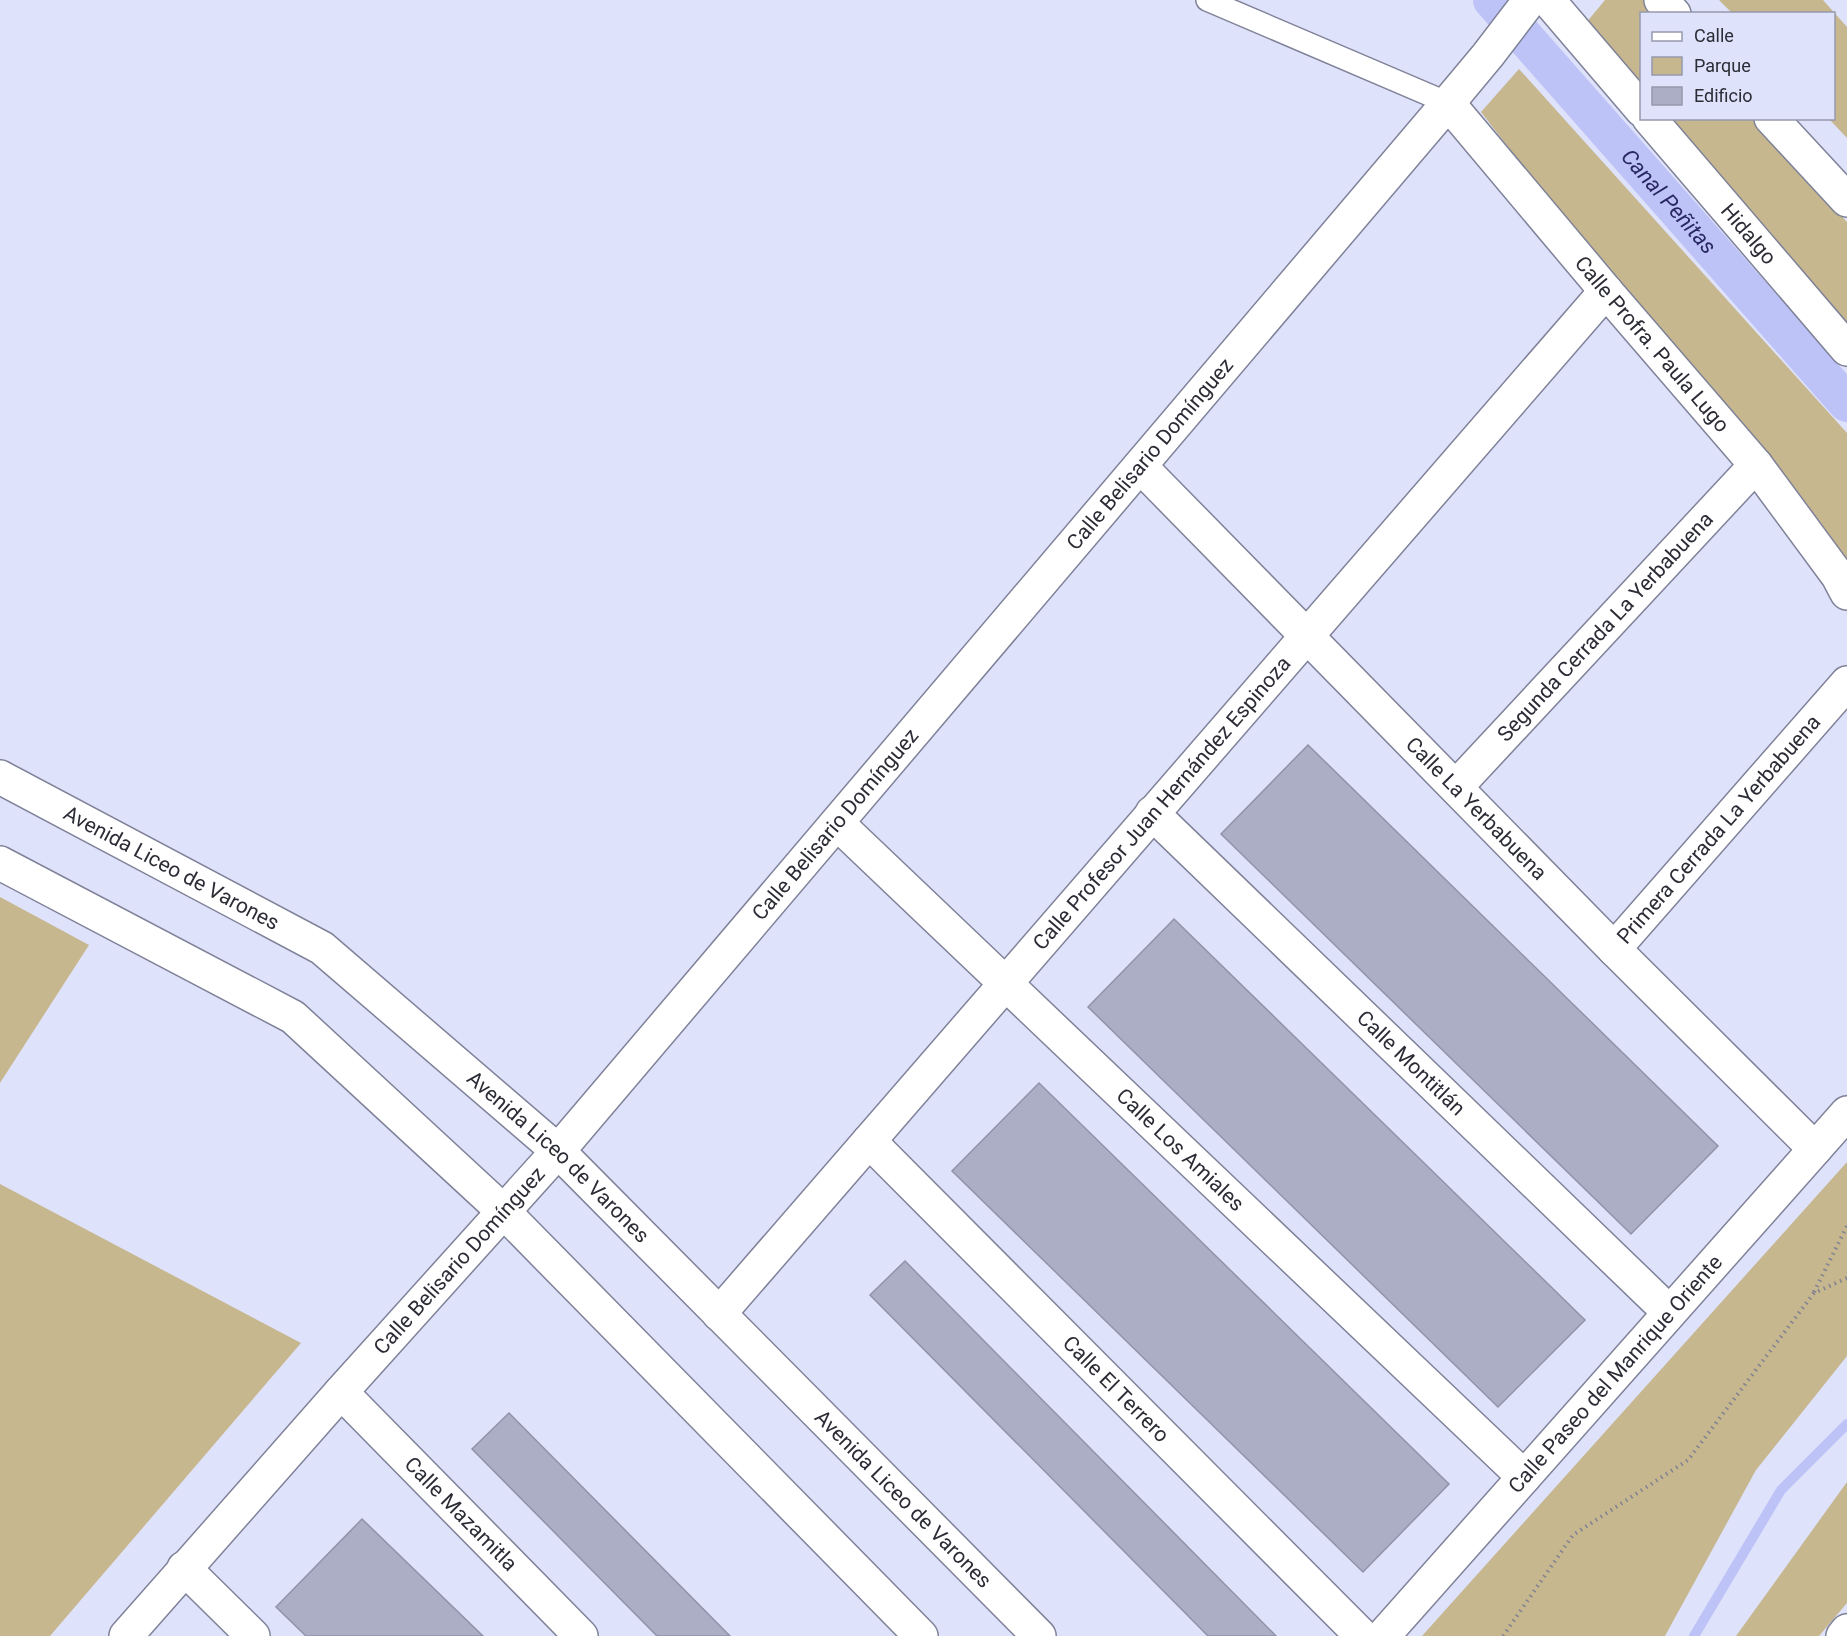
<svg xmlns="http://www.w3.org/2000/svg" width="1847" height="1636" font-family="Roboto,sans-serif">
	<style>
		.green { fill: #c6b78e }
		.lines { fill: none; stroke-linecap: round; stroke-linejoin: round }
		.stream { stroke: #bec3f7; stroke-width: 10 }
		.canal { stroke: #bec3f7; stroke-width: 38 }
		.building { fill: #acaec6; stroke: #9093aa; stroke-width: 1.5 }
		.service-casing { stroke: #7f8298; stroke-width: 24 }
		.minor-casing { stroke: #7f8298; stroke-width: 36 }
		.tertiary-casing { stroke: #7f8298; stroke-width: 36 }
		.path { stroke: #808292; stroke-width: 4; stroke-dasharray: 1.5 4.5; stroke-linecap: butt }
		.service { stroke: #fff; stroke-width: 21 }
		.minor { stroke: #fff; stroke-width: 33 }
		.tertiary { stroke: #fff; stroke-width: 33 }
		.labels { text-anchor: middle; dominant-baseline: central; stroke-width: 4.5; stroke-linejoin: round; paint-order: stroke }
		.street-label { font-size: 21px; fill: #2b2c35; stroke: #dfe2fb }
		.water-label { font-size: 22px; font-style: italic; fill: #2a2864; stroke: #dfe2fb }
	</style>
	<rect width="100%" height="100%" fill="#dfe2fb"/>
	<path class="green" d="M1605,0H1645L1657,13L1642,14L1641,96L1581,29Z
		M1719,0H1823L1847,27V138L1829,119L1834,118V14L1732,13Z
		M1519,69L1847,433V561L1615,286L1481,112Z
		M1661,119H1753L1847,222V326Z
		M0,897L89,945L0,1083Z
		M1847,1162V1356L1756,1470L1665,1636H1422Z
		M0,1184L301,1343L50,1636H0Z
		M1847,1482V1603L1819,1636H1736Z"/>
	<g class="lines">
		<path class="stream" d="M1694,1636L1781,1490L1847,1424"/>
		<path class="canal" id="s1" d="M1492,0L1847,403"/>
	</g>
	<path class="building" d="M1308,745L1718,1146L1631,1234L1221,834Z
		M1174,919L1585,1320L1498,1407L1088,1007Z
		M1039,1083L1449,1484L1363,1572L952,1171Z
		M905,1261L1276,1636H1208L870,1295Z
		M509,1413L730,1636H657L472,1449Z
		M362,1519L483,1636H306L276,1607Z"/>
	<g class="lines">
		<g class="service-casing">
			<path id="service" d="M1207,0L1448,103"/>
		</g>
		<g class="minor-casing">
			<g id="minor">
				<path d="M1548,0L1642,110"/>
				<path d="M1661,0L1674,14"/>
				<path id="s2" d="M1448,103L1606,291L1756,465L1838,576L1847,593"/>
				<path id="s3" d="M1649,118L1847,349"/>
				<path d="M1771,118L1847,200"/>
				<path id="s4" d="M1140,466L1614,949L1815,1149"/>
				<path id="s5" d="M1456,787L1756,465"/>
				<path id="s6" d="M1152,813L1669,1312"/>
				<path id="s7" d="M837,823L1524,1477"/>
				<path id="s8" d="M1614,949L1847,683"/>
				<path id="s9" d="M869,1141L1362,1636"/>
				<path id="s10" d="M719,1314L1606,291"/>
				<path id="s11" d="M341,1392L581,1636"/>
				<path d="M184,1568L253,1636"/>
				<path id="s12" d="M126,1636L341,1392L558,1151L1448,103L1488,55L1530,0"/>
				<path id="s13" d="M1383,1636L1847,1113"/>
				<path d="M1843,1636L1847,1631"/>
			</g>
		</g>
		<g class="tertiary-casing">
			<g id="tertiary">
				<path id="s14" d="M0,777L322,948L558,1151L1039,1636"/>
				<path d="M0,863L293,1017L503,1211L921,1636"/>
			</g>
		</g>
		<path class="path" d="M1814,1292L1847,1226
			M1503,1636L1573,1535L1688,1460L1814,1293L1847,1278"/>
		<use href="#service" class="service"/>
		<use href="#minor" class="minor"/>
		<use href="#tertiary" class="tertiary"/>
	</g>
	<g class="labels">
		<g class="street-label">
			<text stroke="none"><textPath href="#s3" startOffset="153">Hidalgo</textPath></text>
			<text stroke="none"><textPath href="#s2" startOffset="316">Calle Profra. Paula Lugo</textPath></text>
			<text stroke="none"><textPath href="#s12" startOffset="1564">Calle Belisario Domínguez</textPath></text>
			<text stroke="none"><textPath href="#s5" startOffset="219">Segunda Cerrada La Yerbabuena</textPath></text>
			<text stroke="none"><textPath href="#s10" startOffset="676">Calle Profesor Juan Hernández Espinoza</textPath></text>
			<text stroke="none"><textPath href="#s4" startOffset="480">Calle La Yerbabuena</textPath></text>
			<text stroke="none"><textPath href="#s12" startOffset="1078">Calle Belisario Domínguez</textPath></text>
			<text stroke="none"><textPath href="#s8" startOffset="159">Primera Cerrada La Yerbabuena</textPath></text>
			<text stroke="none"><textPath href="#s14" startOffset="194">Avenida Liceo de Varones</textPath></text>
			<text stroke="none"><textPath href="#s6" startOffset="360">Calle Montitlán</textPath></text>
			<text stroke="none"><textPath href="#s7" startOffset="474">Calle Los Amiales</textPath></text>
			<text stroke="none"><textPath href="#s14" startOffset="680">Avenida Liceo de Varones</textPath></text>
			<text stroke="none"><textPath href="#s12" startOffset="502">Calle Belisario Domínguez</textPath></text>
			<text stroke="none"><textPath href="#s13" startOffset="350">Calle Paseo del Manrique Oriente</textPath></text>
			<text stroke="none"><textPath href="#s9" startOffset="350">Calle El Terrero</textPath></text>
			<text stroke="none"><textPath href="#s14" startOffset="1166">Avenida Liceo de Varones</textPath></text>
			<text stroke="none"><textPath href="#s11" startOffset="171">Calle Mazamitla</textPath></text>
		</g>
		<g class="water-label">
			<text stroke="none"><textPath href="#s1" startOffset="268">Canal Peñitas</textPath></text>
		</g>
	</g>
	<rect x="1640" y="12" width="195" height="108" fill="#dfe2fb" stroke="#9799ac" stroke-width="1.5"/>
	<rect x="1652" y="32" width="30" height="9" fill="#ffffff" stroke="#9799ac" stroke-width="1.5"/>
	<text x="1694" y="42" font-size="18" fill="#2b2c35">Calle</text>
	<rect x="1652" y="57" width="30" height="18" fill="#c6b78e" stroke="#9799ac" stroke-width="1.5"/>
	<text x="1694" y="72" font-size="18" fill="#2b2c35">Parque</text>
	<rect x="1652" y="87" width="30" height="18" fill="#acaec6" stroke="#9799ac" stroke-width="1.5"/>
	<text x="1694" y="102" font-size="18" fill="#2b2c35">Edificio</text>
</svg>
